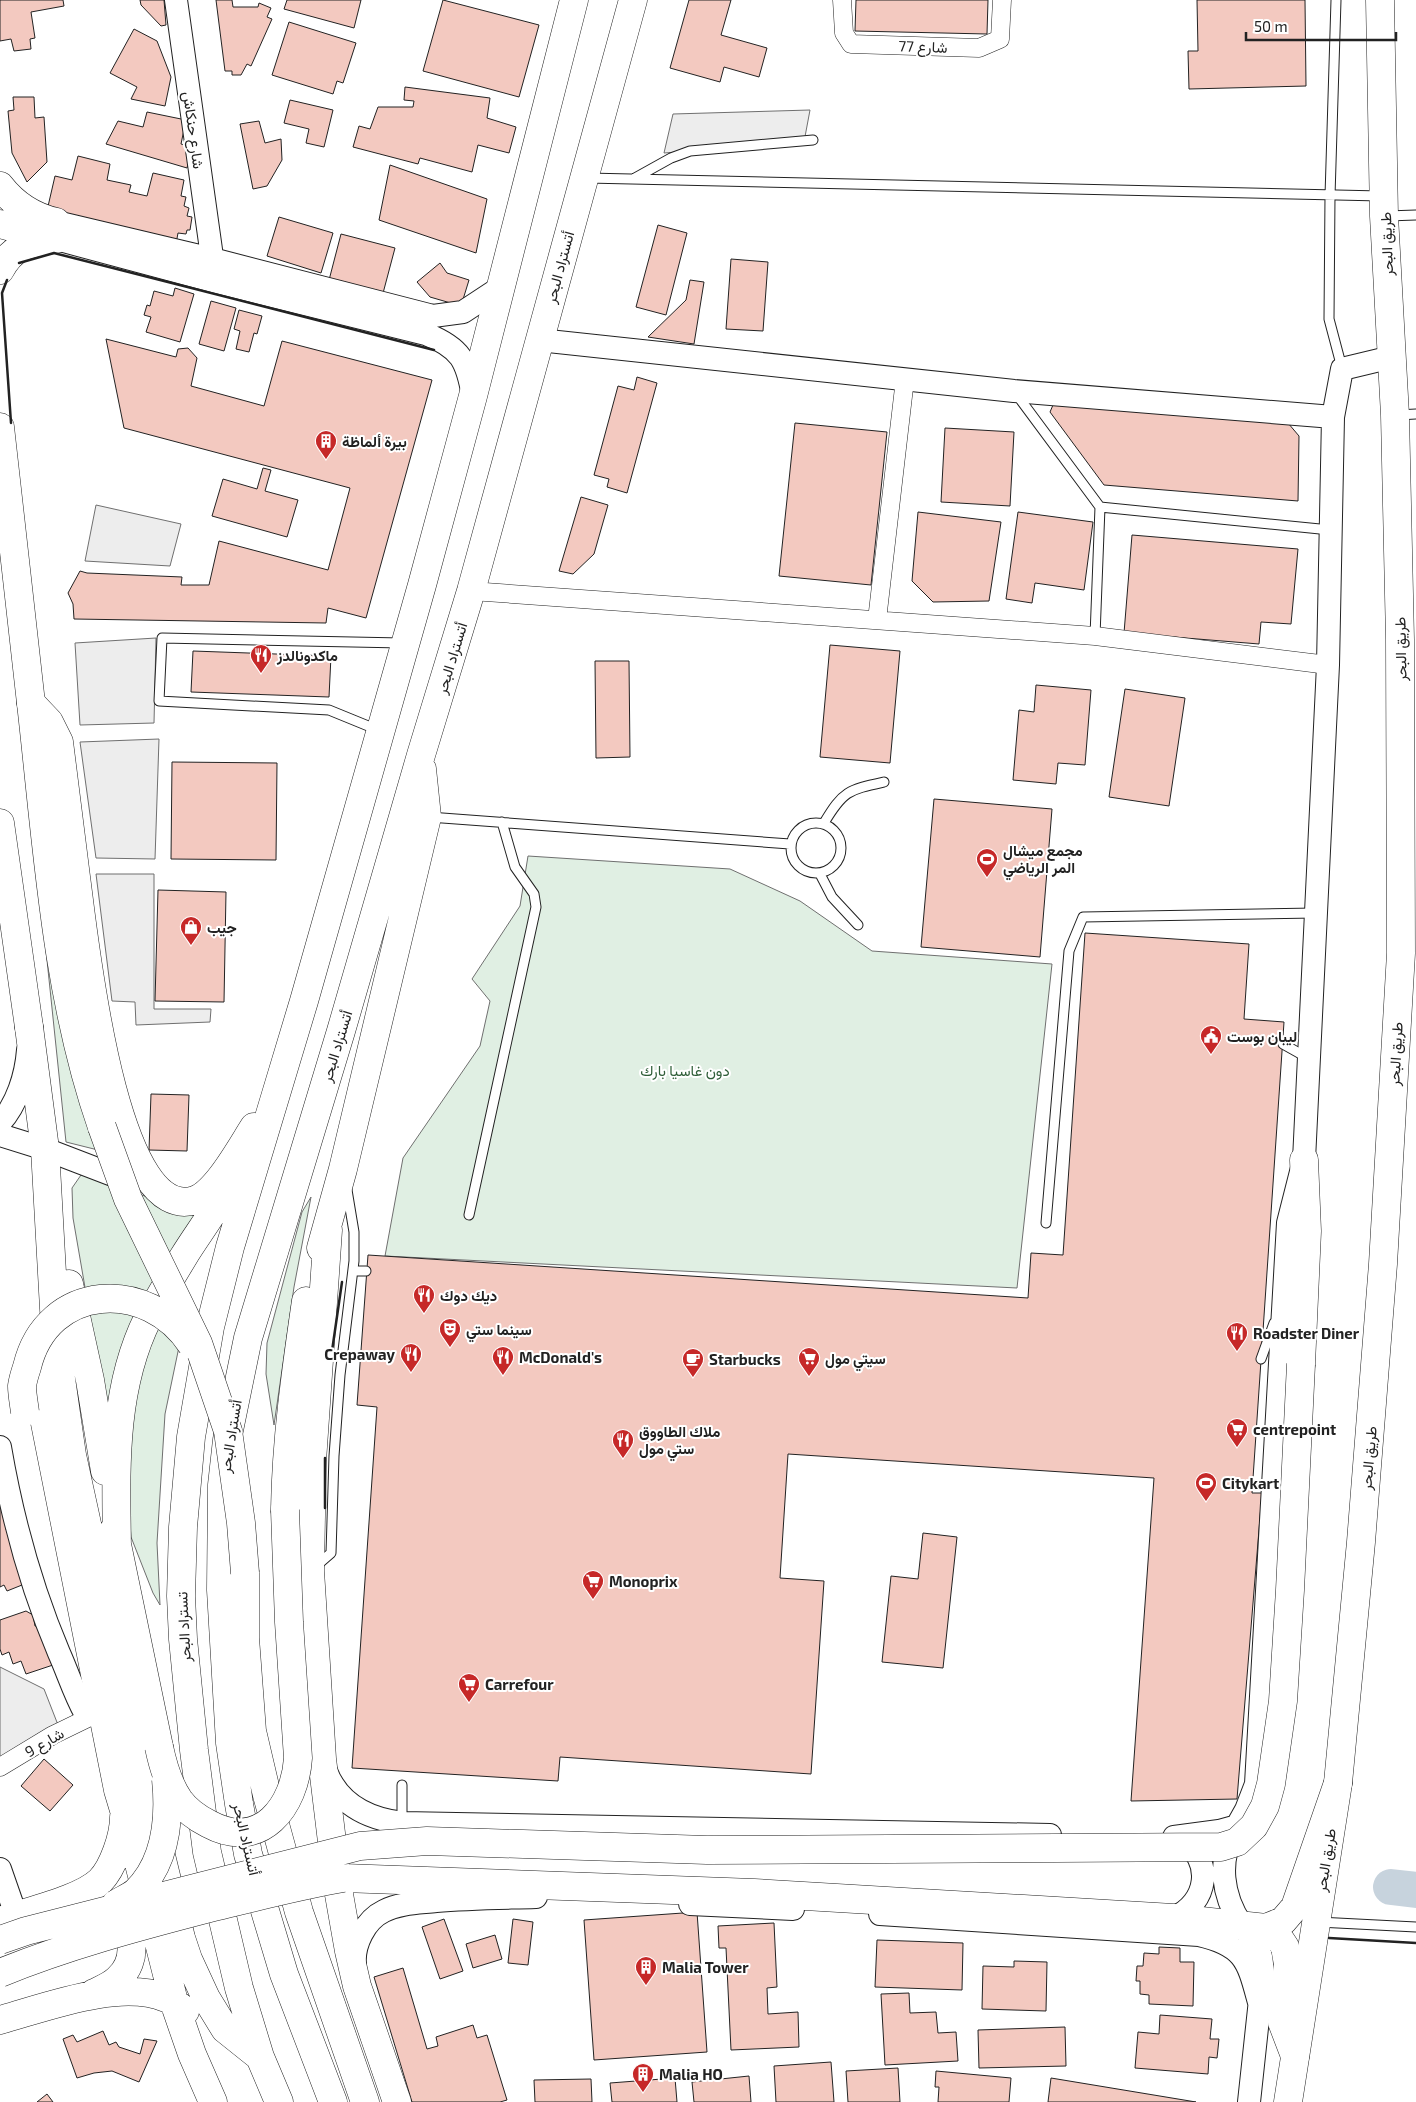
<svg xmlns="http://www.w3.org/2000/svg" width="1416" height="2102" font-family="'Exo 2',Vazirmatn,sans-serif">
	<style>
		.green { fill: #e0efe3; stroke: #6f6f6f }
		.parking { fill: #ededed; stroke: #6f6f6f }
		.lines { fill: none; stroke-linecap: round; stroke-linejoin: round }
		.river { stroke: #c7d3dd; stroke-width: 36 }
		.building { fill: #f3c9c0; stroke: #222 }
		.service-casing { stroke: #222; stroke-width: 11 }
		.minor-casing { stroke: #222; stroke-width: 19 }
		.tertiary-casing { stroke: #222; stroke-width: 24 }
		.trunk-casing { stroke: #222; stroke-width: 29 }
		.motorway-casing { stroke: #222; stroke-width: 29 }
		.service { stroke: #fff; stroke-width: 9 }
		.minor { stroke: #fff; stroke-width: 18 }
		.tertiary { stroke: #fff; stroke-width: 22 }
		.trunk { stroke: #fff; stroke-width: 28 }
		.motorway { stroke: #fff; stroke-width: 28 }
		.motorway-bridge-casing { stroke: #222; stroke-width: 29; stroke-linecap: butt }
		.motorway-bridge { stroke: #fff; stroke-width: 28 }
		.wall { stroke: #222; stroke-width: 2.5 }
		.labels { text-anchor: middle; dominant-baseline: central; stroke-width: 4; stroke-linejoin: round; paint-order: stroke }
		.street-label { font-size: 15px; fill: #222; stroke: #fff }
		.poi-label { font-size: 15px; font-weight: bold; fill: #222; stroke: #fff; text-anchor: start }
		.park-label { font-size: 15px; fill: #2f5e38; stroke: #fff }
	</style>
	<rect width="100%" height="100%" fill="#fff"/>
	<path class="green" d="M528,856L730,869L800,901L872,951L1052,964L1017,1288L385,1256L403,1158L480,1046L490,1001L472,979L520,906Z
		M45,941L102,1151L66,1142Z
		M81,1175H87L183,1210L202,1206L109,1426L73,1218L72,1188Z
		M311,1197L294,1287L274,1425L266,1374L267,1343L302,1212Z
		M162,1325L180,1342L165,1414L157,1543L160,1605L153,1593L131,1537L124,1448L148,1337Z"/>
	<path class="parking" d="M810,110L804,142L664,153L673,114Z
		M96,505L181,524L170,566L85,561Z
		M156,638L154,723L80,725L75,643Z
		M159,739L155,859L96,858L80,742Z
		M96,874H154V1009H211L210,1022L136,1025L135,1002L112,1001Z
		M0,1667L44,1689L60,1730L0,1761Z"/>
	<g class="lines">
		<path class="river" d="M1391,1887L1416,1890"/>
	</g>
	<path class="building" d="M0,0H63L64,6L31,12L35,38L30,39L31,49L14,51L11,39L0,41Z
		M140,0H164L166,25L161,26L141,5Z
		M216,0H232L233,7H258L259,3L271,8L267,17L272,19L251,66L247,64L241,75H232V71H225Z
		M287,0H361L354,28L284,9Z
		M443,0L539,25L519,97L423,71Z
		M689,0H731L721,35L767,48L759,77L724,67L720,82L670,68Z
		M856,0H988L987,34L855,31Z
		M1197,0H1305L1306,86L1189,89L1188,51H1198Z
		M289,22L356,43L343,83L337,81L333,94L272,75Z
		M134,29L157,41L171,77L165,106L131,99L137,87L110,73Z
		M405,87L490,98L487,118L516,127L509,153L478,145L472,172L420,158L418,164L353,147L359,126L370,129L378,107H413L414,101L404,100Z
		M13,97H34L35,118L44,117L47,162L27,182L12,153L8,111L14,110Z
		M290,100L333,110L324,147L306,143L309,129L284,123Z
		M147,112L186,120L181,144L192,147L187,168L106,144L118,121L143,127Z
		M259,121L265,143L281,139L282,160L267,186L253,189L240,124Z
		M78,156L110,164L107,180L131,185L129,192L147,196L153,173L184,180L181,196L186,197L184,206L189,208L187,216L192,217L190,230H187L186,234L178,233L176,244L46,215L55,176L72,180Z
		M390,165L487,199L476,253L379,220Z
		M279,217L333,233L321,273L267,256Z
		M658,225L687,233L666,315L636,307Z
		M341,234L395,248L382,297L328,284Z
		M731,259L768,262L763,331L726,329Z
		M440,263L447,273L469,280L461,306L430,297L417,282Z
		M690,280L704,282L694,344L648,337L686,300Z
		M175,288L194,294L180,342L146,332L151,317L144,315L147,305L150,306L154,291L173,296Z
		M211,301L236,308L224,351L199,344Z
		M239,310L262,316L257,334L254,333L249,352L236,349L240,331L234,329Z
		M106,339L176,357L178,349L188,348L197,358L191,386L264,406L282,341L432,380L366,618L328,608L326,623L74,619L73,604L68,593L80,571L87,573L182,577L181,585H209L219,541L328,570L350,488L124,428Z
		M637,377L657,383L627,493L607,487L609,479L594,475L618,386L634,390Z
		M1053,405L1288,423L1299,436L1298,501L1104,485L1050,412Z
		M795,423L887,432L871,585L779,576Z
		M945,428L1014,432L1010,506L941,502Z
		M263,468L271,470L265,491L298,500L287,537L212,516L223,479L257,489Z
		M581,497L608,505L594,554L573,574L559,571Z
		M918,512L1001,522L989,601L933,602L912,581Z
		M1018,512L1093,522L1084,590L1035,583L1032,603L1006,599Z
		M1132,535L1298,549L1291,624L1261,622L1259,644L1124,633Z
		M830,645L900,651L890,763L820,757Z
		M193,651L331,656L329,697L191,692Z
		M595,661H629L630,757L596,758Z
		M1036,685L1091,690L1085,765L1058,763L1056,784L1013,780L1019,710L1034,712Z
		M1125,689L1185,698L1169,806L1109,797Z
		M172,762L277,763L276,860L171,859Z
		M934,799L1052,809L1040,957L921,947Z
		M158,890L226,892L224,1002L155,1001Z
		M1085,933L1249,944L1244,1019L1284,1022L1252,1493H1262L1237,1799L1131,1801L1154,1478L788,1454L780,1578L824,1581L811,1774L560,1757L558,1781L352,1768L377,1407L357,1405L368,1255L1028,1298L1031,1253L1063,1255Z
		M151,1094L189,1095L187,1151L149,1150Z
		M0,1504L12,1527L6,1529L27,1583L7,1591L4,1585L0,1587Z
		M923,1533L957,1537L943,1668L882,1662L891,1576L918,1579Z
		M26,1611L33,1615L35,1626L40,1627L53,1665L26,1674L21,1661L13,1664L9,1652L2,1655L0,1649V1620Z
		M44,1759L73,1785L50,1811L21,1786Z
		M697,1912L707,2052L594,2060L584,1920Z
		M444,1919L463,1971L440,1979L422,1927Z
		M513,1919L533,1922L528,1965L508,1963Z
		M774,1923L777,1987L767,1988L768,2014L798,2012L799,2047L731,2050L726,1948H719L718,1926Z
		M495,1935L502,1959L473,1968L466,1944Z
		M877,1940L963,1943L962,1990L875,1987Z
		M1159,1947L1180,1948V1962H1194L1193,2006L1149,2004V1995L1140,1994V1981H1136L1137,1966H1143L1144,1953L1159,1954Z
		M1014,1961L1047,1962L1046,2011L982,2009L983,1966L1014,1967Z
		M403,1968L427,2049L438,2046L436,2037L473,2025L477,2038L487,2035L507,2100L500,2102H412L374,1977Z
		M909,1993L910,2013L936,2012L938,2033L956,2032L958,2061L885,2065L881,1994Z
		M1160,2015L1212,2019L1210,2039H1219L1217,2058L1209,2057L1208,2074L1135,2068L1138,2032L1159,2034Z
		M1065,2027L1066,2066L979,2068L978,2030Z
		M103,2031L109,2045L116,2042L119,2047L140,2054L144,2039L157,2041L139,2082L112,2071L94,2073L77,2078L63,2039L73,2035L77,2042Z
		M831,2062L834,2102H776L774,2066Z
		M898,2068L900,2102H848L846,2071Z
		M936,2071L1011,2078L1009,2102H938L939,2087H935Z
		M749,2076L751,2102H694L692,2082Z
		M675,2078L677,2102H612L610,2083Z
		M1051,2078L1196,2102H1048Z
		M591,2079L592,2102H535L534,2080Z
		M47,2094L53,2102H37Z"/>
	<g class="lines">
		<g class="service-casing">
			<path id="service" d="M1336,0L1330,196L1329,319L1342,368
				M587,178L1381,196
				M635,178L671,158L690,151L813,140
				M1387,216L1416,215
				M1017,395L1100,507L1095,636
				M1398,415L1416,414
				M1100,507L1330,530
				M378,730L329,710L159,701L162,638L402,643
				M429,817L790,844
				M791 848a25 25 0 1 1 50 0a25 25 0 1 1-50 0Z
				M824,823C843,791 848,790 884,782
				M820,874L832,897L858,925
				M1283,1044L1308,1058
				M469,1215L536,907L534,894L515,867L502,822
				M1046,1223L1069,951L1083,917L1315,913
				M353,1271H366
				M1261,1359L1274,1323
				M316,1566L331,1553L334,1456L340,1375L354,1261V1232L347,1190
				M402,1785V1822
				M1318,1922L1416,1927"/>
		</g>
		<g class="minor-casing">
			<path id="minor" d="M842,0L844,33L851,44L979,48L1000,39L1002,0
				M471,591L1095,636L1328,665
				M877,620L905,379
				M0,1767L53,1735L88,1718"/>
		</g>
		<g class="tertiary-casing">
			<path id="tertiary" d="M176,0L214,271
				M56,222L212,259L433,316L463,312L501,287
				M56,239L216,282L426,334C461,348 467,361 473,396
				M539,340L1014,391L1333,417
				M0,1123C17,1104 26,1076 28,1050
				M0,1135L45,1149L131,1182
				M0,1447C12,1517 31,1587 59,1653C68,1673 74,1693 85,1713
				M326,1771C339,1805 368,1819 403,1823L1050,1835
				M1234,1832C1218,1861 1222,1895 1241,1924C1247,1933 1257,1941 1260,1953C1262,1958 1262,1966 1263,1972L1249,2102
				M1174,1837L1219,1831L1237,1826L1246,1810L1256,1784L1288,1223L1304,1160L1328,665L1333,417L1342,369L1392,357
				M0,1869L16,1915
				M690,1904L793,1909
				M880,1914L1199,1935C1247,1946 1248,1963 1260,2006
				M1173,1918C1208,1904 1215,1859 1180,1839
				M355,1965C353,1945 365,1920 384,1911C400,1903 419,1903 436,1901C469,1898 502,1898 536,1897"/>
		</g>
		<g class="trunk-casing">
			<path id="trunk" d="M0,186C14,204 34,217 56,222
				M0,224L52,238
				M0,270C14,244 29,244 56,239
				M0,427L31,703
				M0,823L29,1027
				M1288,2102L1338,1783L1361,1542L1383,1264L1401,953L1400,639L1395,415L1384,216L1380,0"/>
		</g>
		<g class="motorway-casing">
			<path id="motorway" d="M31,703L49,722L59,742C65,787 70,832 76,877C83,927 112,1228 195,1200C217,1192 241,1147 254,1127
				M31,703C47,843 55,993 102,1127
				M29,1027L45,1149L56,1344L72,1455L143,1781L181,1938L188,1959L206,1998L225,2029L260,2057
				M328,1230L312,1461L310,1571L322,1759L337,1883L349,1951L357,1986L397,2102
				M321,1248L343,1169L427,817L422,769
				M69,1284L90,1380L105,1471
				M41,1337L39,1370L41,1403L118,1790L133,1840L174,2002L192,2054L213,2102
				M1301,1364L1307,1231L1304,1160
				M285,1510C286,1440 296,1370 306,1301
				M114,1530L159,1747
				M117,1548C116,1471 112,1390 148,1318C159,1297 172,1276 184,1256C200,1230 219,1207 231,1178
				M245,1573V1638L252,1731L267,1795L299,1912L365,2102
				M343,1878L754,1893L1173,1918L1266,1928L1281,1941L1285,1947L1288,1964L1282,2022L1295,2056
				M0,1921C27,1911 80,1900 100,1881C108,1873 113,1862 117,1851C121,1840 124,1829 124,1817
				M1266,1928L1283,1921L1295,1907L1338,1783
				M94,1993C102,1989 111,1986 118,1979C139,1960 134,1929 114,1913
				M0,2020C47,2007 119,1979 166,1998C174,2001 179,2006 185,2011
				M279,2102L260,2057L239,1988L207,1852L194,1750L183,1639L181,1596L183,1527L191,1437L210,1327L230,1247L304,1001L422,585L473,396L574,0
				M333,2102L284,1974L248,1854L239,1804L230,1743L221,1590L222,1485L227,1440L248,1338L341,1031L421,755L471,591L633,0"/>
		</g>
		<use href="#service" class="service"/>
		<use href="#minor" class="minor"/>
		<use href="#tertiary" class="tertiary"/>
		<use href="#trunk" class="trunk"/>
		<use href="#motorway" class="motorway"/>
		<g class="motorway-bridge-casing">
			<path id="motorway-bridge" d="M102,1127L128,1199L198,1343L228,1431L241,1523L245,1573
				M25,1412C24,1404 22,1394 22,1386C23,1379 25,1373 27,1367C47,1283 148,1277 192,1345
				M159,1747C163,1766 168,1784 179,1800C187,1811 197,1818 209,1824C261,1852 295,1806 298,1758L289,1622L285,1510
				M116,1904C122,1900 130,1897 136,1892C166,1863 170,1818 166,1779
				M0,1940L26,1931L360,1846L427,1841L707,1850L1221,1847L1237,1842L1254,1826L1265,1806L1271,1784L1283,1701L1290,1590L1301,1364
				M0,1973C66,1946 137,1927 206,1909C251,1898 297,1886 343,1878"/>
		</g>
		<use href="#motorway-bridge" class="motorway-bridge"/>
		<path class="wall" d="M19,263L54,253L434,350
			M7,280L2,293L11,423
			M332,1351L342,1282
			M325,1508V1458
			M1329,1938L1416,1943"/>
	</g>
	<defs>
		<g id="building-pin" transform="scale(1.125)"><path d="M0 17L-7.5 6A9.5 9.5 0 1 1 7.5 6Z" fill="#c62828" stroke="#fff"/><path d="M-4-6H4V6H1V3H-1V6H-4ZM-2.5-4.3h1.7v1.8h-1.7ZM.8-4.3h1.7v1.8H.8ZM-2.5-1h1.7V.8h-1.7ZM.8-1h1.7V.8H.8Z" fill="#fff"/></g>
		<g id="restaurant-pin" transform="scale(1.125)"><path d="M0 17L-7.5 6A9.5 9.5 0 1 1 7.5 6Z" fill="#c62828" stroke="#fff"/><path d="M-5-6h1v4h1v-4h1v4h1v-4h1v5L-1.5 .5V6h-2V.5L-5-1ZM5-6V6H3V1.5H1.5Q1.5-4 5-6Z" fill="#fff"/></g>
		<g id="stadium-pin" transform="scale(1.125)"><path d="M0 17L-7.5 6A9.5 9.5 0 1 1 7.5 6Z" fill="#c62828" stroke="#fff"/><path d="M0-5a6.5 5 0 1 0 0 10a6.5 5 0 1 0 0-10ZM-3.5-1.8h7v3.6h-7Z" fill="#fff"/></g>
		<g id="shop-pin" transform="scale(1.125)"><path d="M0 17L-7.5 6A9.5 9.5 0 1 1 7.5 6Z" fill="#c62828" stroke="#fff"/><path d="M-5-2.5h2.3a2.7 3.5 0 0 1 5.4 0H5L5.5 6h-11ZM-1.5-2.5h3a1.5 2.3 0 0 0-3 0Z" fill="#fff"/></g>
		<g id="civic-pin" transform="scale(1.125)"><path d="M0 17L-7.5 6A9.5 9.5 0 1 1 7.5 6Z" fill="#c62828" stroke="#fff"/><path d="M-.6-6.5H3V-4.5H.6V-3L4-1V1h2V6H-6V1h2V-1L-.6-3ZM-1.2 2.5V6h2.4V2.5Z" fill="#fff"/></g>
		<g id="theatre-pin" transform="scale(1.125)"><path d="M0 17L-7.5 6A9.5 9.5 0 1 1 7.5 6Z" fill="#c62828" stroke="#fff"/><path d="M-5-5.5Q0-4 5-5.5V0Q5 5 0 6Q-5 5-5 0ZM-3.3-2.5H-1v1.5H-3.3ZM1-2.5H3.3v1.5H1ZM-2.8 1Q0 5.5 2.8 1Z" fill="#fff"/></g>
		<g id="supermarket-pin" transform="scale(1.125)"><path d="M0 17L-7.5 6A9.5 9.5 0 1 1 7.5 6Z" fill="#c62828" stroke="#fff"/><path d="M-6-5.5h2.5l.6 2H6L4.5 2H-2.5L-4.4-4H-6ZM-1.5 3.2a1.3 1.3 0 1 0 .1 0ZM3 3.2a1.3 1.3 0 1 0 .1 0Z" fill="#fff"/></g>
		<g id="cafe-pin" transform="scale(1.125)"><path d="M0 17L-7.5 6A9.5 9.5 0 1 1 7.5 6Z" fill="#c62828" stroke="#fff"/><path d="M-5.5-4.5H6V0H3Q3 3.5 0 3.5H-2.5Q-5.5 3.5-5.5 0ZM3-3.2v2h1.7v-2ZM-6 4.5H4V6H-6Z" fill="#fff"/></g>
	</defs>
	<g fill-rule="evenodd">
		<use href="#building-pin" x="326" y="441"/>
		<use href="#restaurant-pin" x="261" y="655"/>
		<use href="#stadium-pin" x="987" y="859"/>
		<use href="#shop-pin" x="191" y="927"/>
		<use href="#civic-pin" x="1211" y="1036"/>
		<use href="#restaurant-pin" x="424" y="1295"/>
		<use href="#theatre-pin" x="450" y="1329"/>
		<use href="#restaurant-pin" x="1237" y="1333"/>
		<use href="#restaurant-pin" x="411" y="1354"/>
		<use href="#restaurant-pin" x="503" y="1357"/>
		<use href="#supermarket-pin" x="809" y="1358"/>
		<use href="#cafe-pin" x="693" y="1359"/>
		<use href="#supermarket-pin" x="1237" y="1429"/>
		<use href="#restaurant-pin" x="623" y="1440"/>
		<use href="#stadium-pin" x="1206" y="1483"/>
		<use href="#supermarket-pin" x="593" y="1581"/>
		<use href="#supermarket-pin" x="469" y="1684"/>
		<use href="#building-pin" x="646" y="1967"/>
		<use href="#building-pin" x="643" y="2074"/>
	</g>
	<g class="labels">
		<g class="street-label">
			<text transform="translate(923 46) rotate(2)">شارع 77</text>
			<text transform="translate(194 130) rotate(82)">شارع حنكاش</text>
			<text transform="translate(1386 244) rotate(-92)">طريق البحر</text>
			<text transform="translate(559 267) rotate(-75)">أتستراد البحر</text>
			<text transform="translate(1400 649) rotate(-91)">طريق البحر</text>
			<text transform="translate(451 658) rotate(-73)">أتستراد البحر</text>
			<text transform="translate(336 1046) rotate(-73)">أتستراد البحر</text>
			<text transform="translate(1395 1054) rotate(-87)">طريق البحر</text>
			<text transform="translate(230 1436) rotate(-81)">أتستراد البحر</text>
			<text transform="translate(1368 1458) rotate(-85)">طريق البحر</text>
			<text transform="translate(183 1627) rotate(-93)">تستراد البحر</text>
			<text transform="translate(44 1742) rotate(-30)">شارع 9</text>
			<text transform="translate(247 1839) rotate(77)">أتستراد البحر</text>
			<text transform="translate(1325 1860) rotate(-81)">طريق البحر</text>
		</g>
		<g class="poi-label">
			<text x="342" y="441">بيرة ألماظة</text>
			<text x="277" y="655">ماكدونالدز</text>
			<text x="1003" y="850">مجمع ميشال<tspan x="1003" dy="17">المر الرياضي</tspan></text>
			<text x="207" y="927">جيب</text>
			<text x="1227" y="1036">ليبان بوست</text>
			<text x="440" y="1295">ديك دوك</text>
			<text x="466" y="1329">سينما ستي</text>
			<text x="1253" y="1333">Roadster Diner</text>
			<text x="395" y="1354" text-anchor="end">Crepaway</text>
			<text x="519" y="1357">McDonald's</text>
			<text x="825" y="1358">سيتي مول</text>
			<text x="709" y="1359">Starbucks</text>
			<text x="1253" y="1429">centrepoint</text>
			<text x="639" y="1431">ملاك الطاووق<tspan x="639" dy="17">ستي مول</tspan></text>
			<text x="1222" y="1483">Citykart</text>
			<text x="609" y="1581">Monoprix</text>
			<text x="485" y="1684">Carrefour</text>
			<text x="662" y="1967">Malia Tower</text>
			<text x="659" y="2074">Malia HO</text>
		</g>
		<g class="park-label">
			<text x="685" y="1070">دون غاسيا بارك</text>
		</g>
	</g>
	<path d="M1246 32v8h150v-8" fill="none" stroke="#222222" stroke-width="2.5"/>
	<text x="1254" y="32" font-size="15" fill="#222222" stroke="#ffffff" stroke-width="4" paint-order="stroke">50 m</text>
</svg>
